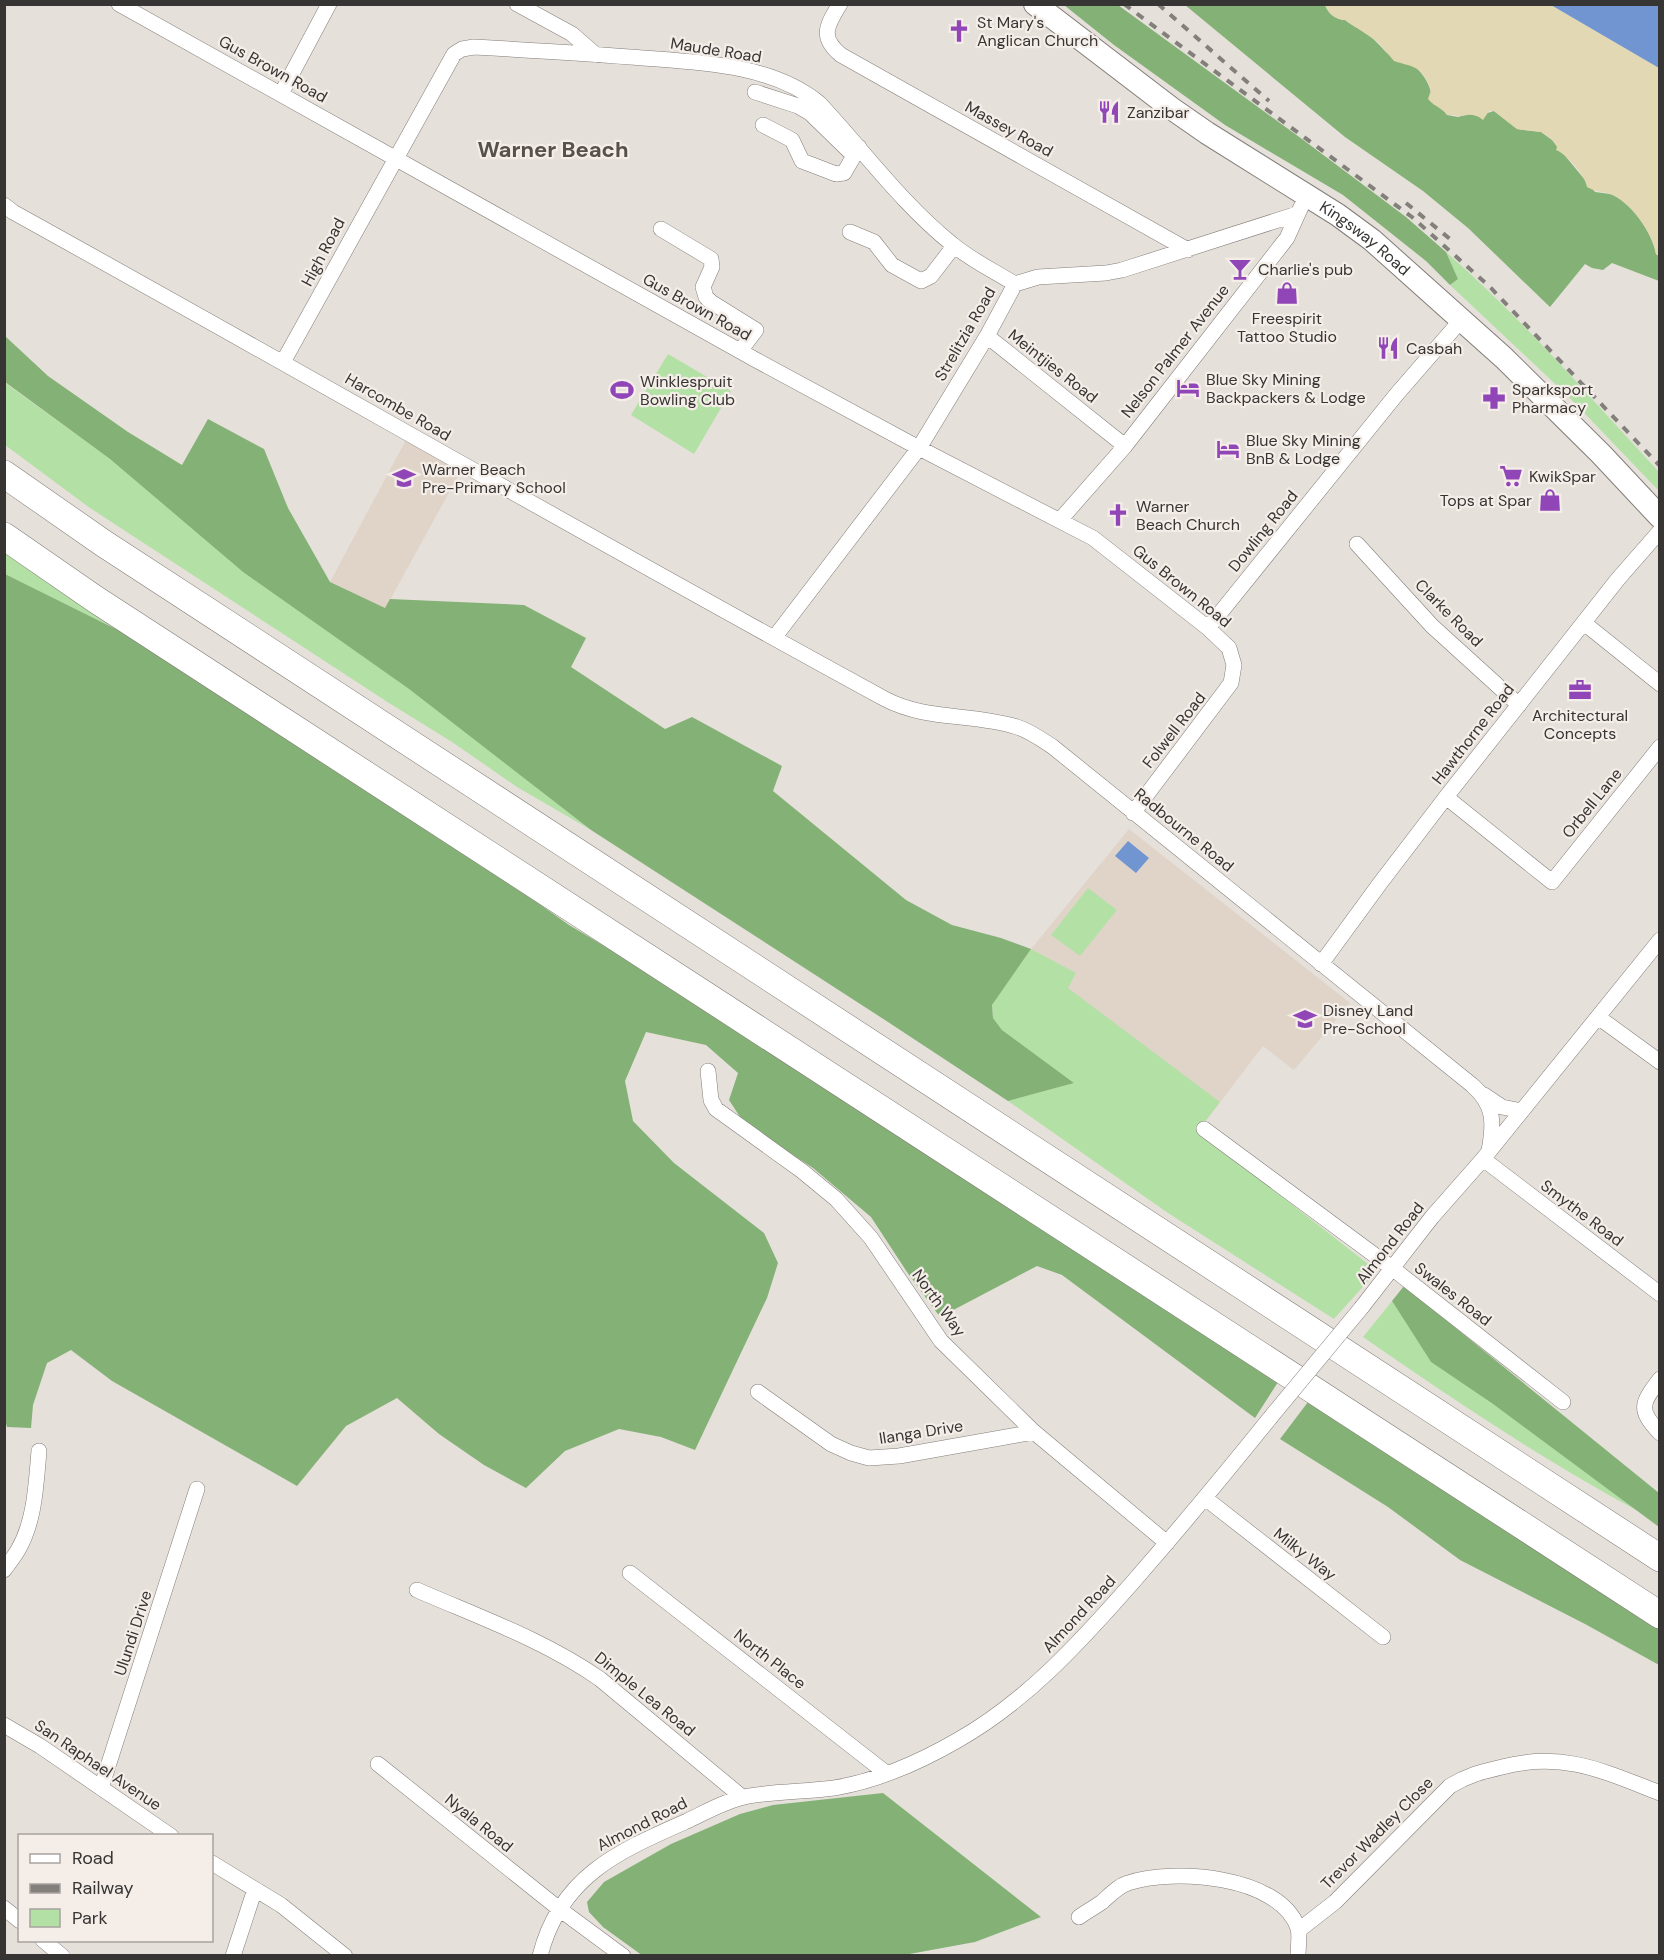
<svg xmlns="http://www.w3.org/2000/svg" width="1664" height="1960" font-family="'DM Sans',sans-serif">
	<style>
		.built { fill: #e0d4c9 }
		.green { fill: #b3e1a5 }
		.forest { fill: #84b176 }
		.sand { fill: #e2d8b3 }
		.water { fill: #7095d0 }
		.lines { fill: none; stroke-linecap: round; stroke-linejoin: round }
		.street-casing { stroke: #837d78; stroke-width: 16 }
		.primary-casing { stroke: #837d78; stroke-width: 24 }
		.highway-casing { stroke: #837d78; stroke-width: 28 }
		.street { stroke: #fff; stroke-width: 15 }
		.primary { stroke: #fff; stroke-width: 22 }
		.highway { stroke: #fff; stroke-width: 27 }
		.rail { stroke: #837f7b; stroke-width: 4; stroke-dasharray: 8 8; stroke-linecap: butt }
		.street-bridge-casing { stroke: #837d78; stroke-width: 16; stroke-linecap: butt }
		.street-bridge { stroke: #fff; stroke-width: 15 }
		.labels { text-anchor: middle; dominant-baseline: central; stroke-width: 4.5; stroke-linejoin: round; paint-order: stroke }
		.poi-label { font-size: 16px; fill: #373533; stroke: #f4ede8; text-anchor: start }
		.street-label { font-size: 16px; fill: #373533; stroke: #f4ede8 }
		.district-label { font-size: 22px; font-weight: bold; fill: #56514c; stroke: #f4ede8 }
	</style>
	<rect width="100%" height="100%" fill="#e6e0da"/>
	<path class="built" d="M407,438L462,469L385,609L330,582Z
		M1129,829L1350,1003L1294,1070L1263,1046L1198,1131L992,1005L1031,949Z"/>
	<path class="green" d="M1446,252C1523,319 1590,398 1659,472V491L1568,396L1450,285L1458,279Z
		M668,354L731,391L694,454L631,415Z
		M4,382L110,459L243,572L409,689L591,830L517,787L452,742L389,703L90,508L5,445Z
		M4,545L148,645L5,574Z
		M1088,888L1117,910L1080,956L1051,935Z
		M1031,949L1076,973L1068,988L1220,1102L1198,1131L1377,1271L1334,1319L1168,1213L1008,1101L1074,1083L1002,1030L993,1018L992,1005Z
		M1392,1301L1431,1362L1493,1404L1638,1511C1543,1460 1452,1399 1363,1337Z"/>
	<path class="forest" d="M1064,5H1118L1302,139L1406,217L1446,252L1458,279L1450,285L1426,261L1343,195L1225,125L1114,45Z
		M1185,5H1325C1328,13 1336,20 1345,20C1352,26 1359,28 1366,33C1381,43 1391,65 1412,64C1426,76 1431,86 1433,104L1442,108L1447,115L1458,117L1469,114L1478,116L1494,111L1517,129L1541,132L1552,140L1595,192C1600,193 1605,193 1610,194C1630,201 1653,233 1656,254L1659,256V281L1612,263L1603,270L1592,268L1585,264L1550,307L1468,228L1423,191L1345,137Z
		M5,336L48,376L128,432L182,465L208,419L264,449L288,508L330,582L385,608L390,599L524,605L586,638L571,667L665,729L692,717L782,766L773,791L906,900L952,925L1001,938L1031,949L992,1005L993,1018L1002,1030L1074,1083L1008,1101L888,1022L591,830L409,689L243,572L110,459L5,382Z
		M5,574L148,645L470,855L569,925L685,994L1280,1379L1255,1418L1062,1275L1037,1266L940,1317L907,1272L871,1217L813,1168L744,1123L729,1100L738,1073L706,1045L646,1032L625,1081L633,1121L674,1163L764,1233L778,1263L767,1298L695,1450L661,1437L619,1429L565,1451L526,1488L484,1465L439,1434L397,1398L346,1426L297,1486L112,1381L71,1350L47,1363L33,1405L31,1428L7,1427L5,1420Z
		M1404,1286L1659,1493V1527L1493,1404L1431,1362L1392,1301Z
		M1311,1398L1659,1626V1665L1585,1624L1460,1560L1388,1507L1280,1439Z
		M883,1793L1041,1917L975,1942L904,1955L643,1956L603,1927L589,1912L587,1902L604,1882L671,1844L740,1814L773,1805Z"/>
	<path class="sand" d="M1325,5H1551L1659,68V256L1656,254C1653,234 1631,201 1610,194C1602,191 1595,192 1587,187C1585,175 1568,155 1556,150L1557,147L1552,139L1541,132L1517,129L1494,111H1489L1483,120C1475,113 1468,114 1458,117L1456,115H1447C1442,108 1434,106 1428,99L1431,90C1421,65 1416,68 1394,61L1378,42L1345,20C1334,19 1329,14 1325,5Z"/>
	<path class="water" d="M1551,5H1659V68Z
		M1128,841L1149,858L1136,873L1115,856Z"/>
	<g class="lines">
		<g class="street-casing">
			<path id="street" d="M119,4L756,360L919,448L1093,538L1208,628L1229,648L1234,665L1231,683L1133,813
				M517,4L572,34L596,55
				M840,4C827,25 819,37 841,55L1188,250
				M755,92L798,106L810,113L849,151
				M281,94L329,4
				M763,125L792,140L802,161L836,174L844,173L859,147
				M4,205L13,212C304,373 593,540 885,699C927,721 973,713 1017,727C1030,731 1041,739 1053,747L1472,1085C1495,1105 1494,1123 1489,1151
				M661,229L711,259L712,267L703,287L706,297L711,302L756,330L740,351
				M850,232L874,242L892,265L921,281L931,276L954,246
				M987,336L1125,446
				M283,362L454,54L462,49L474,47C526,50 578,53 630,57C691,62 769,62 819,103C863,150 902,204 952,244C971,260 994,271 1015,284
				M1060,520L1125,446L1287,238L1301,207
				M1357,544L1432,626L1519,705
				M1584,623L1660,684
				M1208,628L1396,395L1462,319
				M774,638L919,448L987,336L1015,284L1038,277L1106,273L1122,270L1297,214
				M1446,797L1552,882L1660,747
				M1321,964L1381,882L1446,797L1618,579L1660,531
				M1598,1017L1660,1062
				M708,1071L711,1100L716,1109L802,1171L836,1199L871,1238L941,1341L1034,1432L1167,1543
				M1484,1095L1502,1107L1522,1111
				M1204,1129L1392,1268L1563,1402
				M1483,1159L1660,1294
				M1362,1307L1432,1217L1483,1159L1660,940
				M1660,1379C1642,1403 1637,1409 1660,1433
				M758,1392L831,1444L851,1453L869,1458L899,1456L1034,1432
				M1205,1498L1383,1637
				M4,1570C9,1563 14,1557 18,1550C35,1521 36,1484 39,1451
				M630,1573L886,1773
				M417,1590C479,1617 544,1640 600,1679L742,1797
				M4,1725L40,1746L171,1836
				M378,1764L558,1908L623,1956
				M101,1788L197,1489
				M212,1863L281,1905L345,1956
				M4,1908L20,1921
				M1079,1917C1086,1912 1095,1907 1102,1902C1110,1895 1118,1886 1128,1883C1173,1868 1279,1875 1298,1928C1300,1936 1298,1947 1298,1956
				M1299,1930L1335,1902L1450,1786C1468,1775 1481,1772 1502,1767C1563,1751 1603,1771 1660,1793
				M43,1940L62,1956
				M233,1956L255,1889
				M540,1956C560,1876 619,1851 687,1821C704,1813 727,1800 744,1797C774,1791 804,1792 834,1788C877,1781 920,1762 958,1740C1027,1701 1081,1641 1133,1582C1180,1528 1225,1474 1270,1418"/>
		</g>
		<g class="primary-casing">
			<g id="primary">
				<path id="s1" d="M1035,4L1171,108L1207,133L1338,215L1372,240L1504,358L1601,454L1660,517"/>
			</g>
		</g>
		<g class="highway-casing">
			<path id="highway" d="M4,474L103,543L1660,1558
				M4,536L95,599L1660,1615"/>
		</g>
		<use href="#street" class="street"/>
		<use href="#primary" class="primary"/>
		<use href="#highway" class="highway"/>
		<path class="rail" d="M1124,4L1412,217L1490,287L1660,466
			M1158,4L1269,101
			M1406,203L1450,239"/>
		<g class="street-bridge-casing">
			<path id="street-bridge" d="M1270,1418L1362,1307"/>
		</g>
		<use href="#street-bridge" class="street-bridge"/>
	</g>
	<defs>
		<g id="church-bare" transform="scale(1.8)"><path d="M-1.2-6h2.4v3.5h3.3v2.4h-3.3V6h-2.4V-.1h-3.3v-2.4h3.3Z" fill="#9146b7" stroke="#f4ede8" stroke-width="2.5" paint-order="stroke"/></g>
		<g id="restaurant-bare" transform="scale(1.8)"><path d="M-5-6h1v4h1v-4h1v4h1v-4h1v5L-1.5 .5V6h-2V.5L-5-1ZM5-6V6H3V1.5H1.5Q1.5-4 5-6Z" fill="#9146b7" stroke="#f4ede8" stroke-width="2.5" paint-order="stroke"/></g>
		<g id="bar-bare" transform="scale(1.8)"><path d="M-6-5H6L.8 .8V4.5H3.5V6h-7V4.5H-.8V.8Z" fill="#9146b7" stroke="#f4ede8" stroke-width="2.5" paint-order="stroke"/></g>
		<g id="shop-bare" transform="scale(1.8)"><path d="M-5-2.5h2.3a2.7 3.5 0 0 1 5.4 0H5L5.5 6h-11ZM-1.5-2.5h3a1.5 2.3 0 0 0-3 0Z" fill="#9146b7" stroke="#f4ede8" stroke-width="2.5" paint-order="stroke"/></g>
		<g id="hotel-bare" transform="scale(1.8)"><path d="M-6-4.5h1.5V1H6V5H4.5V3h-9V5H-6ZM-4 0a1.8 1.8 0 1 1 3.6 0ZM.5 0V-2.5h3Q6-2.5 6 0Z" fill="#9146b7" stroke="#f4ede8" stroke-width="2.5" paint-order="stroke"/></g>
		<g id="stadium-bare" transform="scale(1.8)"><path d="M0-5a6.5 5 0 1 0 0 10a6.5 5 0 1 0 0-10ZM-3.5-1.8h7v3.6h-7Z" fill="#9146b7" stroke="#f4ede8" stroke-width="2.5" paint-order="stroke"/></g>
		<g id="pharmacy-bare" transform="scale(1.8)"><path d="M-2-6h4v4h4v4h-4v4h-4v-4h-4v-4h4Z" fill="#9146b7" stroke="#f4ede8" stroke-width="2.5" paint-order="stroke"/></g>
		<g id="supermarket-bare" transform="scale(1.8)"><path d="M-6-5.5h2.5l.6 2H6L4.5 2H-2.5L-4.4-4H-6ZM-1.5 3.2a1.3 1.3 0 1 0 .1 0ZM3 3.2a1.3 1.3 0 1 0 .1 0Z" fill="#9146b7" stroke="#f4ede8" stroke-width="2.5" paint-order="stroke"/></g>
		<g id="school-bare" transform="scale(1.8)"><path d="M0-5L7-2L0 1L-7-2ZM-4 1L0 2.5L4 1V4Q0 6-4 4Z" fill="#9146b7" stroke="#f4ede8" stroke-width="2.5" paint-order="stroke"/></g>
		<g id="office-bare" transform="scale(1.8)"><path d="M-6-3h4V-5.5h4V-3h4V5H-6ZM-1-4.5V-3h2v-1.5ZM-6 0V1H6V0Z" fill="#9146b7" stroke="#f4ede8" stroke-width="2.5" paint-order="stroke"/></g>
	</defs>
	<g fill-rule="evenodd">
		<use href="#church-bare" x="959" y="31"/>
		<use href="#restaurant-bare" x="1109" y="112"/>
		<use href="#bar-bare" x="1240" y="269"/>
		<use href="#shop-bare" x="1287" y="293"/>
		<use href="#restaurant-bare" x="1388" y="348"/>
		<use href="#hotel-bare" x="1188" y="388"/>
		<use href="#stadium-bare" x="622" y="390"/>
		<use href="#pharmacy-bare" x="1494" y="398"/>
		<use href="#hotel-bare" x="1228" y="449"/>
		<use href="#supermarket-bare" x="1511" y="476"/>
		<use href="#school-bare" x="404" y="478"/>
		<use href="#shop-bare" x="1550" y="500"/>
		<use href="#church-bare" x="1118" y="515"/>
		<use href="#office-bare" x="1580" y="690"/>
		<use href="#school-bare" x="1305" y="1019"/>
	</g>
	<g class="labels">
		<g class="poi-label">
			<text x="977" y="22">St Mary's<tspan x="977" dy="18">Anglican Church</tspan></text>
			<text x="1127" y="112">Zanzibar</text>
			<text x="1258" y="269">Charlie's pub</text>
			<text x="1287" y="318" text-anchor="middle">Freespirit<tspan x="1287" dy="18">Tattoo Studio</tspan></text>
			<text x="1406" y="348">Casbah</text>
			<text x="1206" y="379">Blue Sky Mining<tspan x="1206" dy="18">Backpackers &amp; Lodge</tspan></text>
			<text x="640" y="381">Winklespruit<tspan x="640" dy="18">Bowling Club</tspan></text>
			<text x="1512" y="389">Sparksport<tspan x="1512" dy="18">Pharmacy</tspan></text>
			<text x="1246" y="440">Blue Sky Mining<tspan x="1246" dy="18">BnB &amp; Lodge</tspan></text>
			<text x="422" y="469">Warner Beach<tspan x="422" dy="18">Pre-Primary School</tspan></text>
			<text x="1529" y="476">KwikSpar</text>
			<text x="1532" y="500" text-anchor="end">Tops at Spar</text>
			<text x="1136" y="506">Warner<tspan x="1136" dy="18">Beach Church</tspan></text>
			<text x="1580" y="715" text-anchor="middle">Architectural<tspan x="1580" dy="18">Concepts</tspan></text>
			<text x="1323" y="1010">Disney Land<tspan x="1323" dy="18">Pre-School</tspan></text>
		</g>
		<g class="street-label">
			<text transform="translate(716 50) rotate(9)">Maude Road</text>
			<text transform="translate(273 69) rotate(29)">Gus Brown Road</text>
			<text transform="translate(1009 129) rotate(29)">Massey Road</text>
			<text stroke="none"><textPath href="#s1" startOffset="405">Kingsway Road</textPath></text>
			<text transform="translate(323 252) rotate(-62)">High Road</text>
			<text transform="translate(697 307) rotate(29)">Gus Brown Road</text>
			<text transform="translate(965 334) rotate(-60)">Strelitzia Road</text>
			<text transform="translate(1175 351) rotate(-52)">Nelson Palmer Avenue</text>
			<text transform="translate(1053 366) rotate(38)">Meintjies Road</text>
			<text transform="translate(398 407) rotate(30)">Harcombe Road</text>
			<text transform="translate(1263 531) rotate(-51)">Dowling Road</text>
			<text transform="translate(1182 586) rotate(39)">Gus Brown Road</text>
			<text transform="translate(1449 613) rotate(45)">Clarke Road</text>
			<text transform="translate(1174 730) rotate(-52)">Folwell Road</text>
			<text transform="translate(1473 734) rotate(-52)">Hawthorne Road</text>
			<text transform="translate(1592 803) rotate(-51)">Orbell Lane</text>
			<text transform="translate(1184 830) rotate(39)">Radbourne Road</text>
			<text transform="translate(1582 1213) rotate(37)">Smythe Road</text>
			<text transform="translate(1390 1243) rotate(-52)">Almond Road</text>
			<text transform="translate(1453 1294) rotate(38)">Swales Road</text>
			<text transform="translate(939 1303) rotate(54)">North Way</text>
			<text transform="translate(921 1432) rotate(-9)">Ilanga Drive</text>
			<text transform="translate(1305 1554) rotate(38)">Milky Way</text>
			<text transform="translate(1079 1614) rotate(-47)">Almond Road</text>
			<text transform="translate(133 1633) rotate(-72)">Ulundi Drive</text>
			<text transform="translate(770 1659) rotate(38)">North Place</text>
			<text transform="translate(645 1694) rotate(39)">Dimple Lea Road</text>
			<text transform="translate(98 1765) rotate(34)">San Raphael Avenue</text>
			<text transform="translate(479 1823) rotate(39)">Nyala Road</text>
			<text transform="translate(642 1824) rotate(-27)">Almond Road</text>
			<text transform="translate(1377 1833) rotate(-45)">Trevor Wadley Close</text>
		</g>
		<g class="district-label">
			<text x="553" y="149">Warner Beach</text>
		</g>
	</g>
	<rect width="1664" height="1960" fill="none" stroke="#373533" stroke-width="12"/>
	<rect x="18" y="1834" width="195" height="108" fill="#f4ede8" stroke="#a8a3a0" stroke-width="1.5"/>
	<rect x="30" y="1854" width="30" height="9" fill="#ffffff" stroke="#a8a3a0" stroke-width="1.5"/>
	<text x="72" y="1864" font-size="18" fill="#373533">Road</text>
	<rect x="30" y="1884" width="30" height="9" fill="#837f7b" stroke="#a8a3a0" stroke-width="1.5"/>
	<text x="72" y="1894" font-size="18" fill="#373533">Railway</text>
	<rect x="30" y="1909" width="30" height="18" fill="#b3e1a5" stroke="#a8a3a0" stroke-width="1.5"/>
	<text x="72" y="1924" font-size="18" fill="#373533">Park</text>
</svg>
